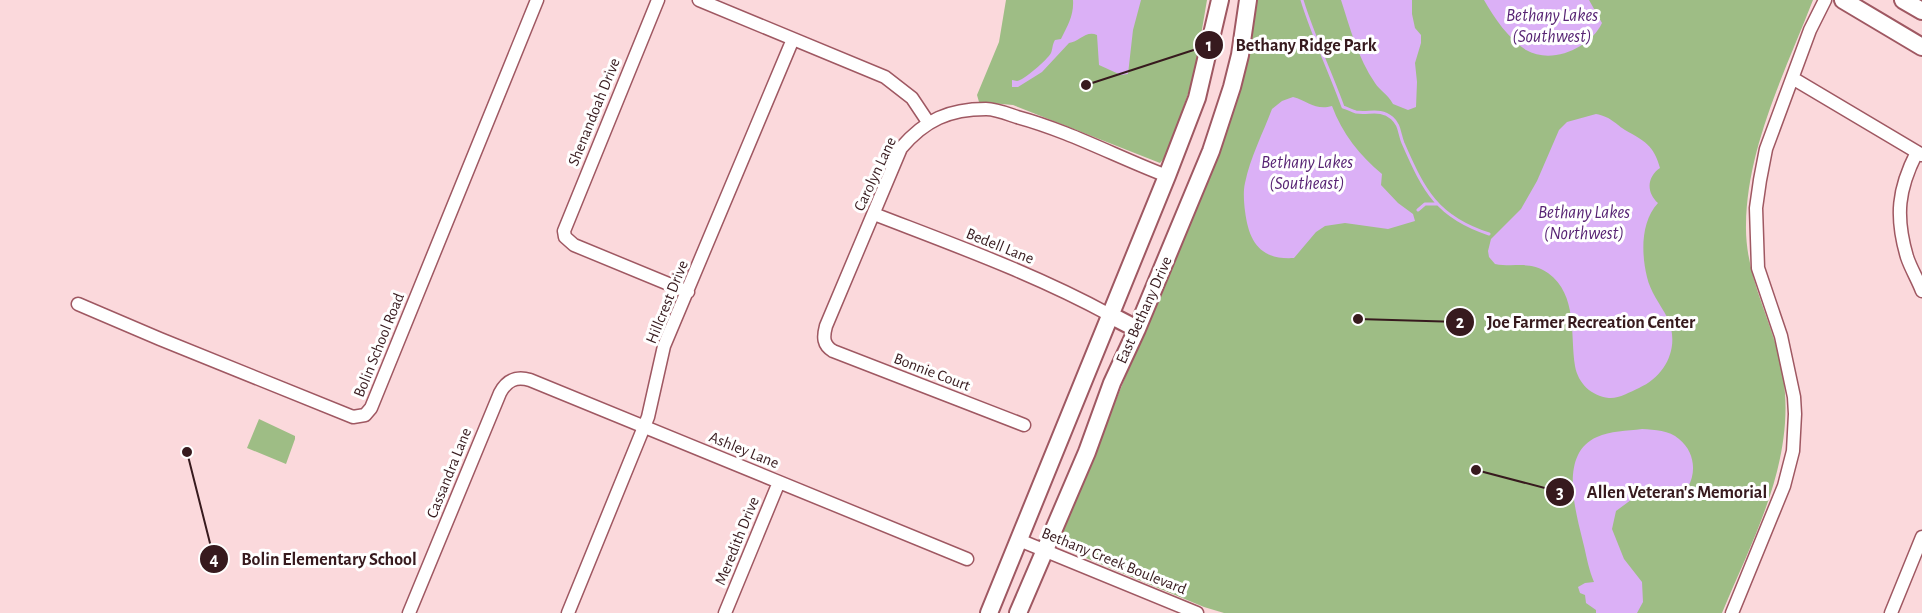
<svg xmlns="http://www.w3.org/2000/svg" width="1922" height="613" font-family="'Alegreya Sans',sans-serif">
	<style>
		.green { fill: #9ebd85 }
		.water { fill: #dbb0f6 }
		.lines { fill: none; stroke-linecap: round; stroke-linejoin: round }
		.stream { stroke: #dbb0f6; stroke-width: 3 }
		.minor-casing { stroke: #9f5862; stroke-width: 15 }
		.secondary-casing { stroke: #9f5862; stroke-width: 20 }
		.minor { stroke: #fff; stroke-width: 12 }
		.secondary { stroke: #fff; stroke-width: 16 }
		.labels { text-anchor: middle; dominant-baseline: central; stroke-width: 6; stroke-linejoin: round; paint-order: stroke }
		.street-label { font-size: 16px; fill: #371a1e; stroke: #fff }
		.water-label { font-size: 18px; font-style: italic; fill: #582474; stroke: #fff }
		.leader { fill: none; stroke: #371a1e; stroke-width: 2 }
		.callout-dot { fill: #371a1e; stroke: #fff; stroke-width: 2 }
		.mark-label { font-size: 18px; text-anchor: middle; font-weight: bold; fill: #fff }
		.callout-label { font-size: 18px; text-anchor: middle; font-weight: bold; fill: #371a1e; stroke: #fff; stroke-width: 6; stroke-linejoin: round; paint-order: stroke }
	</style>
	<rect width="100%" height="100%" fill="#fbd9dc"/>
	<path class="green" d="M1006,0H1207L1194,76L1167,155L1160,163L1013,105L979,102L977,95L999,42Z
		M1255,0H1813C1785,72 1747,147 1746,225C1745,270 1766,310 1778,352C1804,446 1757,529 1722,613H1224L1204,607L1069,551L1062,545L1063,531L1225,131Z
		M259,419L295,436V439L286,464L247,448Z"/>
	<path class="water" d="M1073,0H1141L1133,30L1128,74L1121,75L1099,65L1097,35C1086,30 1079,42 1069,43L1042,72L1018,87H1012V80C1014,80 1015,81 1017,81C1023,81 1048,59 1051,53C1053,48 1052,45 1055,40L1061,39C1068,25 1074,15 1073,0Z
		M1341,0H1412V14L1415,28L1421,35V43L1415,63L1417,82L1416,107L1408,110L1393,104C1387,93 1380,91 1375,83C1358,58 1350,28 1341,0Z
		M1484,0H1589L1602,23C1590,48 1552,65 1526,50C1509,39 1494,18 1484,0Z
		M1293,97C1308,101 1316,111 1332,106C1342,133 1360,156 1382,174L1381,185L1398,203L1413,214L1415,221L1388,229L1345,223L1325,226L1316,232L1294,258C1260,260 1249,242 1245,211C1244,203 1243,191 1245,183C1250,158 1263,133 1272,109L1282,101Z
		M1596,114C1611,117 1613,122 1625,130C1644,141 1654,145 1660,168C1647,177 1646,192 1658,203C1641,221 1641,253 1647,277C1650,291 1660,304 1667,317C1681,346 1666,376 1639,388C1630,392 1618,399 1609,398C1591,396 1578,383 1575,366C1570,335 1578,295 1548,273C1529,260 1516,268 1495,264L1489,257L1488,251L1491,239L1521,209L1537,181L1559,130L1567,122Z
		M1642,429C1655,430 1669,430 1679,439C1694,451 1697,471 1688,487C1686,492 1679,496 1674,500L1635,497L1616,511L1612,529L1624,559L1642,582L1643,602L1637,613H1596V610L1586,603L1585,595L1580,593L1578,587L1585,583L1594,582C1589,570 1587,559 1584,546C1577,516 1557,454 1597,437C1610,431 1627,431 1642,429Z"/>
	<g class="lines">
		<path class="stream" d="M1302,0C1313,36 1330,71 1343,107C1347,108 1352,111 1356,112C1370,114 1380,108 1392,118C1400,125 1399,133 1403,143C1424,191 1437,217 1489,234
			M1418,210L1425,204H1437"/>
		<g class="minor-casing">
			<path id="minor" d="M658,0L564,231L565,237L574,245L688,292
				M699,0L885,77L912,98L928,122
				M1794,79L1922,155
				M1917,152C1898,189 1895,216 1907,257C1911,269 1918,280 1922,291
				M874,214C954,245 1035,274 1110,315
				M78,304L160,339L353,417L365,415L371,408L537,0
				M1024,425L833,351C823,345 823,337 826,326L901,148C925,120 949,109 986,109C996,109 1008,114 1017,117C1069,131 1117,157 1167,176
				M1019,540L1197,613
				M409,613L500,393C507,380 516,376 530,380L967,559
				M568,613L648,417L664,346L793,39
				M725,613L779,482
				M1732,613L1784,486L1793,451L1795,414L1794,397L1781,336L1758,268L1756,208L1760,180L1766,149L1810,30L1825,0
				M1891,613L1922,537"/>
		</g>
		<g class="secondary-casing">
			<path id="secondary" d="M1843,0L1922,47
				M1903,0L1922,11
				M1110,315L1137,329
				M989,613L1167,176L1197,98L1220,0
				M1018,613L1087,452L1112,383L1137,329L1211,151L1232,87L1240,55L1248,0"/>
		</g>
		<use href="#minor" class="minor"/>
		<use href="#secondary" class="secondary"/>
	</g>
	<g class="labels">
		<g class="street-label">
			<text transform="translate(594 112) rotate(-68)">Shenandoah Drive</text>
			<text transform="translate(875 174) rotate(-65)">Carolyn Lane</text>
			<text transform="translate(1000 246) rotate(22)">Bedell Lane</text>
			<text transform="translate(667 302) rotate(-68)">Hillcrest Drive</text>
			<text transform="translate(1144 310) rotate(-66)">East Bethany Drive</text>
			<text transform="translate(379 345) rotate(-68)">Bolin School Road</text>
			<text transform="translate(932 372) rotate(21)">Bonnie Court</text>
			<text transform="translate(744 450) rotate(22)">Ashley Lane</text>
			<text transform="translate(449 473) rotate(-68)">Cassandra Lane</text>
			<text transform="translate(737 541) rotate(-68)">Meredith Drive</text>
			<text transform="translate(1114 561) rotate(22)">Bethany Creek Boulevard</text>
		</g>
		<g class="water-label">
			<text x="1552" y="16">Bethany Lakes<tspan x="1552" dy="21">(Southwest)</tspan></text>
			<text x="1307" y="163">Bethany Lakes<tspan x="1307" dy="21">(Southeast)</tspan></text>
			<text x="1584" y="213">Bethany Lakes<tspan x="1584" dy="21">(Northwest)</tspan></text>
		</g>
	</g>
	<path class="leader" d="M1086 85L1209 45M1358 319L1460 322M1476 470L1560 492M187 452L214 559"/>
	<g class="callout-dot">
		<circle cx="1086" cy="85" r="6"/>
		<circle cx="1358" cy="319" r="6"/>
		<circle cx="1476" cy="470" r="6"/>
		<circle cx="187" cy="452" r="6"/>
		<circle cx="1209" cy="45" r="15"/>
		<circle cx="1460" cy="322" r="15"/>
		<circle cx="1560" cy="492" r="15"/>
		<circle cx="214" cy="559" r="15"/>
	</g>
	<g class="mark-label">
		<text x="1209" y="51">1</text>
		<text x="1460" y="328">2</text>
		<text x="1560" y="498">3</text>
		<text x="214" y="565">4</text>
	</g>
	<g class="callout-label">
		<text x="1306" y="51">Bethany Ridge Park</text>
		<text x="1591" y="328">Joe Farmer Recreation Center</text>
		<text x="1677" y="498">Allen Veteran's Memorial</text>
		<text x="329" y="565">Bolin Elementary School</text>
	</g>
</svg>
